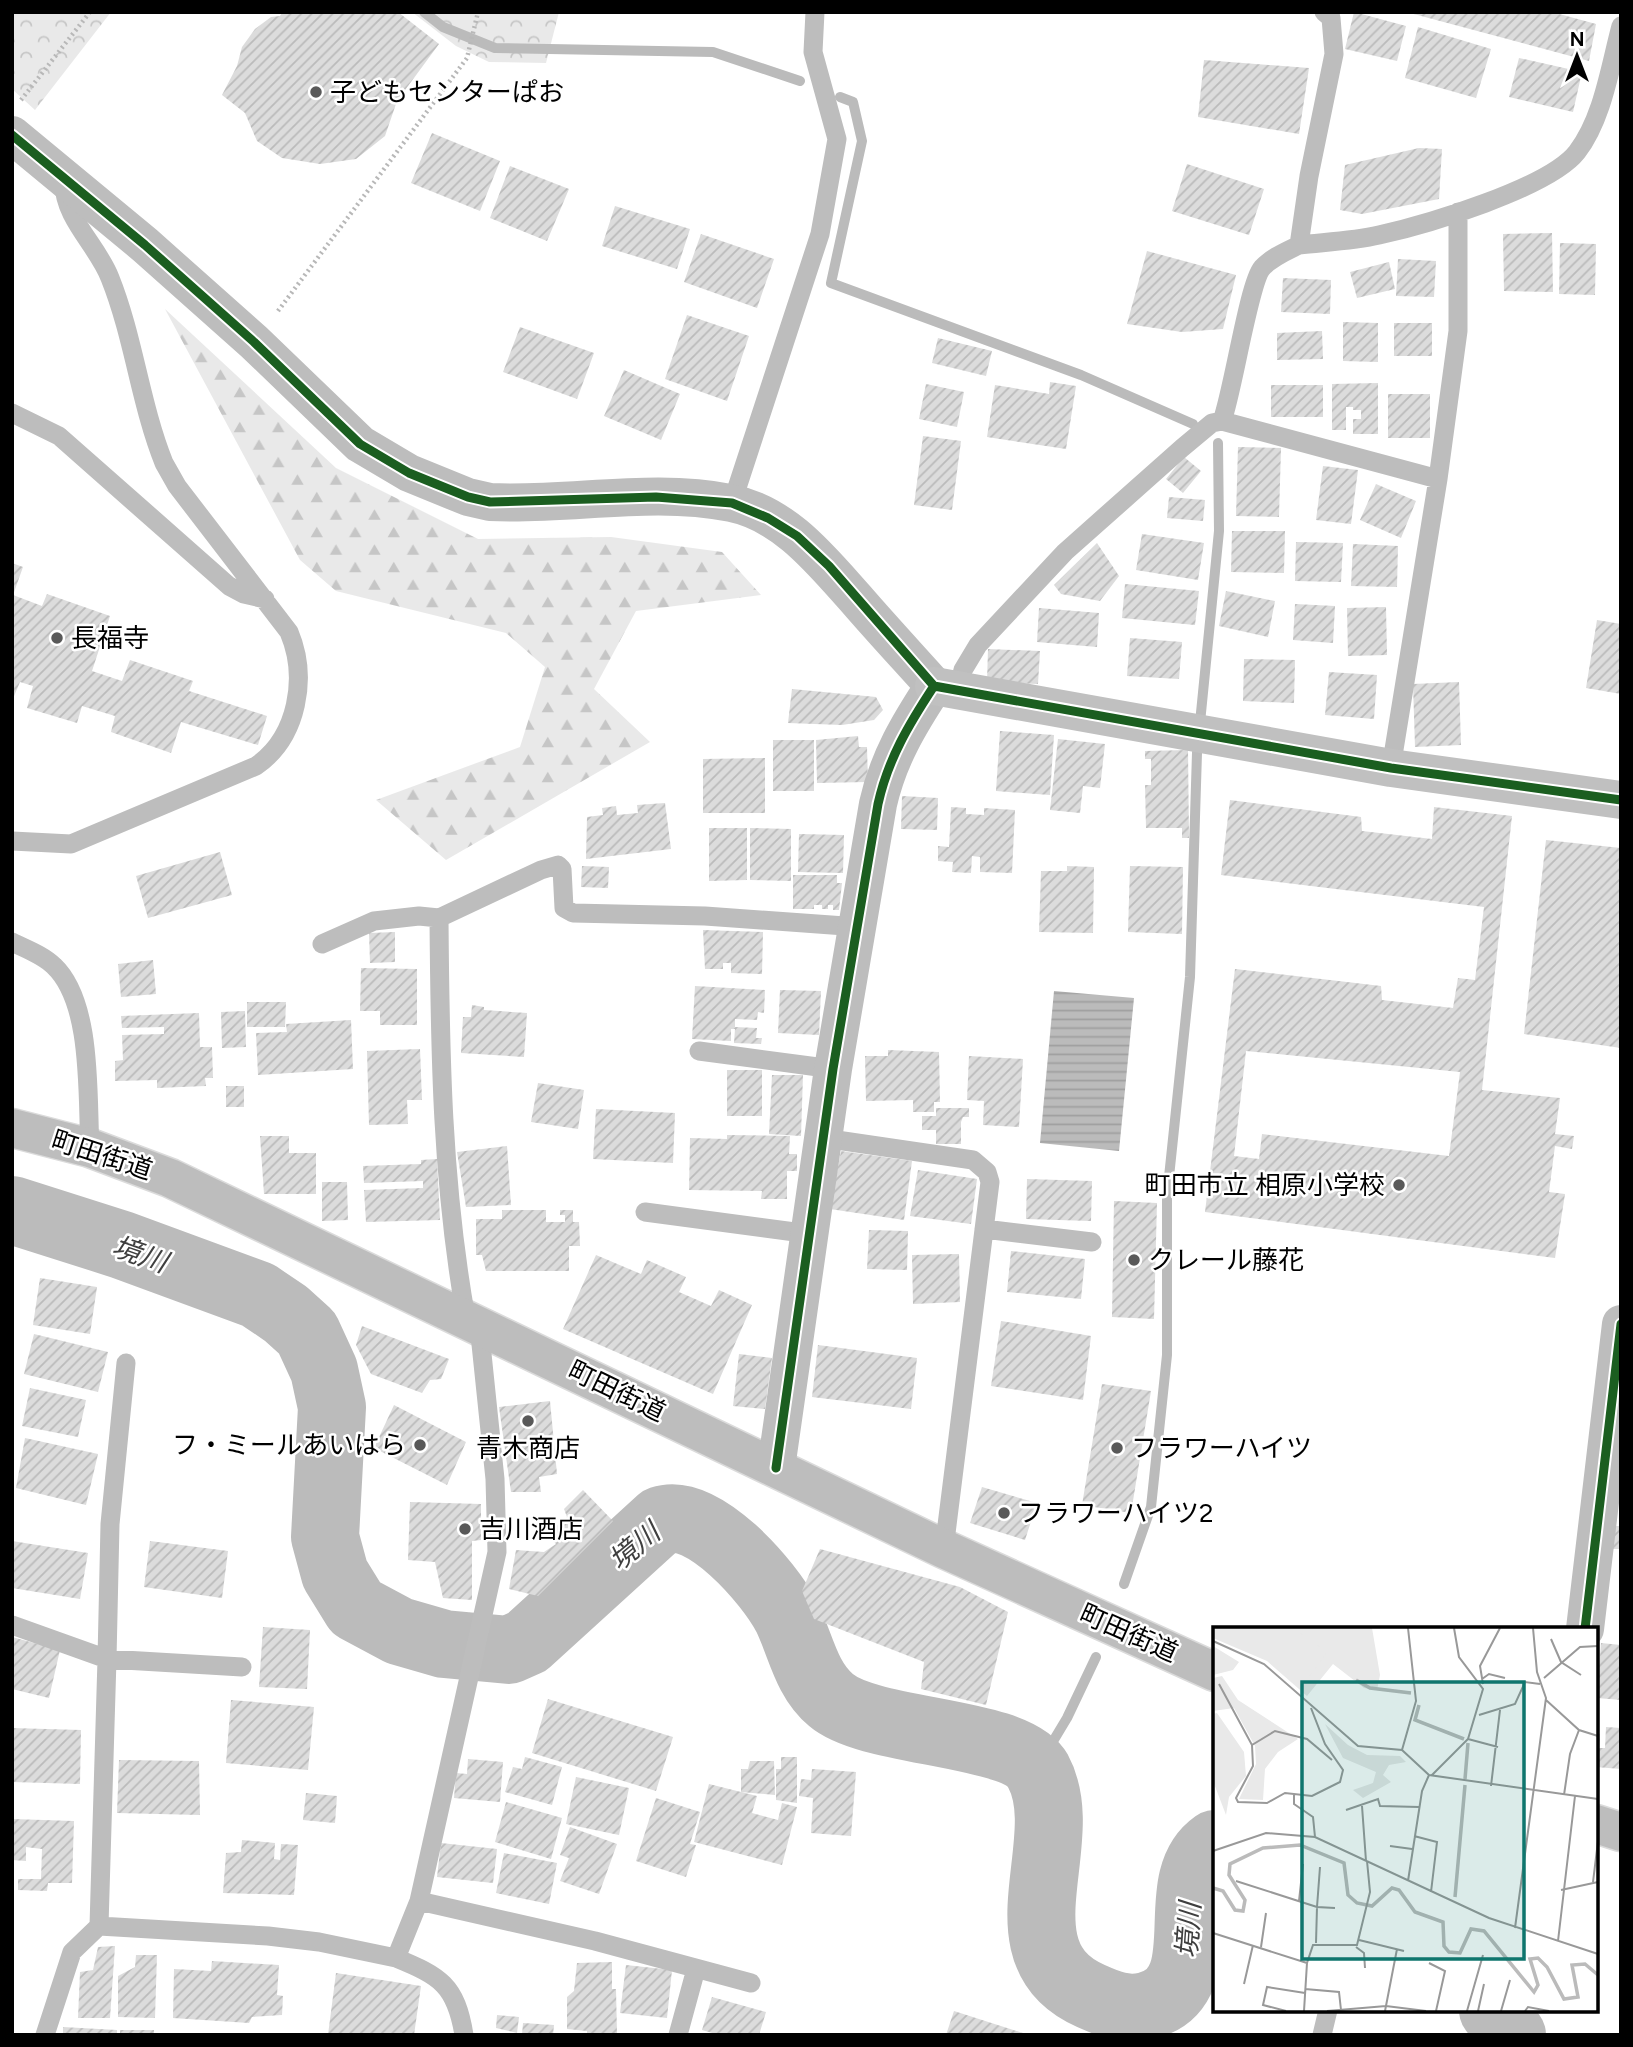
<svg xmlns="http://www.w3.org/2000/svg" width="1633" height="2047" font-family="Figtree,'Noto Sans JP',sans-serif">
	<style>
		.forest { fill: url(#forest-firs) }
		.park { fill: url(#park-crowns) }
		.water { fill: url(#water-rules) }
		.lines { fill: none; stroke-linecap: round; stroke-linejoin: round }
		.stream { stroke: #bbb; stroke-width: 10 }
		.river { stroke: #bbb; stroke-width: 68 }
		.building { fill: url(#building-hatch); fill-rule: evenodd }
		.primary-casing { stroke: #dbdbdb; stroke-width: 41 }
		.path { stroke: #b8b8b8; stroke-width: 4.5; stroke-dasharray: 2 3.5; stroke-linecap: butt }
		.lane { stroke: #bdbdbd; stroke-width: 19 }
		.street { stroke: #bdbdbd; stroke-width: 38 }
		.secondary { stroke: #c0c0c0; stroke-width: 38 }
		.primary { stroke: #bdbdbd; stroke-width: 38 }
		.cycleway-casing { stroke: #fff; stroke-width: 13 }
		.cycleway { stroke: #1b5e20; stroke-width: 9 }
		.poi-dot { fill: #595959; stroke: #fff; stroke-width: 2.5 }
		.labels { text-anchor: middle; dominant-baseline: central; stroke-width: 5; stroke-linejoin: round; paint-order: stroke }
		.poi-label { font-size: 26px; fill: #000; stroke: #fff; text-anchor: start }
		.street-label { font-size: 26px; fill: #000; stroke: #fff }
		.water-label { font-size: 28px; font-style: italic; fill: #3f3f3f; stroke: #fff }
		.inset-river { fill: none; stroke: #bbb; stroke-width: 3.5 }
		.inset-road { fill: none; stroke: #999; stroke-width: 2 }
		.view { fill: #0f766e; fill-opacity: 0.15; stroke: #0f766e; stroke-width: 3.5 }
		.inset-edge { fill: none; stroke: #000; stroke-width: 3.5 }
	</style>
	<defs>
		<pattern id="forest-firs" width="22" height="20" patternUnits="userSpaceOnUse" patternTransform="scale(1.75)"><rect width="22" height="20" fill="#e9e9e9"/><path d="M5 1l3.5 6h-7zM16 11l3.5 6h-7z" fill="#c6c6c6"/></pattern>
		<pattern id="park-crowns" width="20" height="18" patternUnits="userSpaceOnUse" patternTransform="scale(1.75)"><rect width="20" height="18" fill="#e9e9e9"/><path d="M2 6a3 3 0 1 1 6 0M12 15a3 3 0 1 1 6 0" fill="none" stroke="#c6c6c6"/></pattern>
		<pattern id="water-rules" width="6" height="5" patternUnits="userSpaceOnUse" patternTransform="scale(1.75)"><rect width="6" height="5" fill="#bbb"/><path d="M0 2.5h6" fill="none" stroke="#9f9f9f"/></pattern>
		<pattern id="building-hatch" width="6" height="6" patternUnits="userSpaceOnUse" patternTransform="scale(1.75)"><rect width="6" height="6" fill="#dcdcdc"/><path d="M-1 1l2-2M0 6l6-6M5 7l2-2" fill="none" stroke="#bbb"/></pattern>
	</defs>
	<rect width="100%" height="100%" fill="#fff"/>
	<path class="forest" d="M165,309L336,468L478,539L611,537L722,552L761,595L636,611L594,689L650,742L446,860L376,800L520,747L545,667L506,633L336,591L300,560Z"/>
	<path class="park" d="M12,12H111L35,110L12,89Z
		M412,12H559L546,63L489,62L456,46Z"/>
	<path class="water" d="M1054,991L1134,998L1119,1151L1040,1143Z"/>
	<g class="lines">
		<path class="stream" d="M424,12L443,27L495,48L713,52L800,81
			M840,97L853,102L862,141L831,283L1081,375L1193,424
			M1124,1584L1151,1507L1167,1355V1196L1190,977L1197,753L1219,531L1218,443
			M1037,1768L1067,1718L1096,1657"/>
		<path class="river" d="M12,1210L122,1245L258,1295L286,1314L307,1333L324,1370L332,1407L325,1537L335,1574L356,1608L399,1631L444,1644L509,1650L527,1642L661,1520C703,1506 769,1582 787,1617C801,1646 806,1679 831,1700C871,1734 1015,1730 1038,1771C1076,1841 994,1953 1091,1996C1109,2004 1125,2011 1146,2006C1221,1987 1161,1882 1215,1844
			M1493,2010L1512,2035"/>
	</g>
	<path class="building" d="M283,12H398L439,44L397,101L385,136L356,159L320,164L282,158L257,141L245,113L222,95L237,66L242,47L255,29L271,17L280,16Z
		M1354,12L1406,26L1397,61L1345,49Z
		M1552,12L1596,24L1589,61L1410,13Z
		M1418,27L1491,49L1476,98L1405,78Z
		M1519,58L1582,72L1573,112L1509,97Z
		M1204,60L1309,68L1299,134L1198,117Z
		M432,133L500,161L480,211L411,183Z
		M1419,148L1442,149L1439,199L1362,214L1340,210L1345,165Z
		M1187,164L1264,189L1249,235L1172,211Z
		M510,166L569,189L547,241L490,218Z
		M615,206L690,229L677,269L602,246Z
		M1552,233L1553,292L1504,291L1503,234Z
		M701,234L774,259L757,308L684,282Z
		M1560,243L1596,244L1595,295L1559,294Z
		M1147,251L1236,275L1223,329L1182,332L1127,324Z
		M1398,259L1436,261L1434,297L1396,296Z
		M1389,262L1395,289L1357,298L1350,272Z
		M1283,278L1331,280L1330,314L1281,312Z
		M687,315L749,336L727,401L665,379Z
		M1343,322L1378,323V362L1343,361Z
		M1394,323H1432V356H1394Z
		M520,327L594,353L577,399L503,372Z
		M1322,331L1323,359L1277,360V333Z
		M938,338L992,351L986,376L932,363Z
		M624,370L680,394L661,440L604,416Z
		M1050,382L1076,386L1066,449L987,437L995,385L1049,394Z
		M1378,383V434H1353V419H1361V410H1353V407H1346V430H1332V384Z
		M926,384L964,392L957,427L919,419Z
		M1271,385H1323V417H1271Z
		M1388,394H1430V438H1388Z
		M923,436L961,441L952,510L914,505Z
		M1238,447L1281,448L1279,517L1236,516Z
		M1184,457L1201,471L1183,493L1166,479Z
		M1323,466L1358,470L1351,524L1316,520Z
		M1376,484L1416,501L1401,538L1360,520Z
		M1169,497L1205,500L1203,521L1167,518Z
		M1232,531H1285L1284,573L1231,572Z
		M1142,534L1204,543L1198,580L1136,570Z
		M1296,542L1343,543L1341,582L1295,581Z
		M1097,543L1119,576L1100,601L1061,594L1054,585Z
		M1353,544L1398,546L1397,587L1351,586Z
		M12,563L23,567L13,595L42,606L47,594L110,616L92,671L122,681L130,660L193,681L189,691L267,716L258,745L181,722L171,753L111,732L115,716L82,706L77,723L27,708L33,686L20,682L12,701Z
		M1125,584L1199,591L1195,625L1122,618Z
		M1226,591L1275,601L1268,637L1219,626Z
		M1295,604L1335,606L1333,643L1293,640Z
		M1386,607L1387,655L1348,656L1347,608Z
		M1039,608L1099,613L1097,647L1037,642Z
		M1597,620L1621,624V694L1586,688Z
		M1130,638L1182,642L1179,679L1127,676Z
		M988,649L1040,651L1038,684L987,682Z
		M1244,659L1295,660L1294,703L1243,701Z
		M1329,672L1377,675L1374,719L1325,715Z
		M1459,682L1461,745L1415,747L1413,684Z
		M792,689L876,697L883,710L874,720L842,725L788,723Z
		M1000,731L1054,735L1050,795L996,791Z
		M858,736L859,747H867L868,782L817,783L816,740Z
		M1058,739L1105,744L1100,788L1083,786L1080,813L1050,810Z
		M773,740H814V791H773Z
		M1188,750L1189,838H1182V828H1146L1145,785H1151V759H1145V751Z
		M765,758V813H703V759Z
		M902,796L938,798L937,830L901,829Z
		M1230,800L1361,817L1362,831L1432,839L1434,807L1512,816L1482,1090L1560,1098L1555,1134L1574,1136L1572,1149L1555,1146L1549,1192L1565,1194L1555,1258L1205,1212L1235,969L1381,986L1382,1000L1453,1008L1458,978L1475,980L1484,907L1221,875ZM1246,1051L1460,1072L1449,1156L1262,1134L1259,1159L1234,1156Z
		M665,803L671,849L586,859L587,817L603,815L602,808L616,806L617,815L638,813L637,805Z
		M951,807L966,808V814L984,815V808L1015,810L1012,873L980,872V857L972,856L971,873L952,872L953,862L938,861V846L949,847Z
		M709,828H747V880L709,881Z
		M750,828L791,829V881L750,880Z
		M799,834L844,835L843,873L798,872Z
		M1546,840L1621,848V1048L1524,1034Z
		M220,852L232,895L148,918L136,876Z
		M582,866L609,867L608,888L581,887Z
		M1067,866L1094,867L1093,933L1039,932L1041,871H1067Z
		M1130,866L1183,867L1182,934L1128,932Z
		M793,875H837V883H842L839,910H833V905H828V909H822V905H814V909H793Z
		M703,930L763,932L762,974L731,973V963H723V969H705Z
		M395,932V962L370,963L369,933Z
		M153,960L156,994L121,997L118,964Z
		M361,968L417,969V1025H380V1011H360Z
		M695,986L765,990L764,1013L758,1012L757,1020L735,1019V1027L757,1028L756,1038H762L761,1044L734,1043L735,1029H731V1041L692,1039Z
		M780,990L821,991L819,1035L778,1033Z
		M247,1002H286L285,1027H247Z
		M472,1005L484,1007V1010L527,1013L524,1057L461,1053L463,1017H471Z
		M245,1011L246,1047L222,1048L221,1012Z
		M199,1013L200,1047H212L213,1078H205L206,1086L157,1088V1080L115,1081V1061L123,1060L122,1035L164,1034V1027L122,1028L121,1016Z
		M351,1020L353,1069L258,1075L256,1033L287,1032L286,1024Z
		M420,1049L422,1100H407L408,1124L369,1125L367,1051Z
		M888,1050L939,1052L940,1102H934V1112H913V1100L866,1101L865,1056H888Z
		M969,1056L1023,1059L1019,1127L983,1125L984,1101L967,1100Z
		M727,1070H762V1116H727Z
		M772,1075H803L801,1136L769,1134Z
		M538,1083L584,1090L578,1129L531,1122Z
		M226,1086H244V1107H226Z
		M936,1108H969V1117H963L961,1122V1144H936V1130H922V1116H936Z
		M596,1109L675,1113L673,1163L593,1159Z
		M727,1135L790,1136L789,1154H797V1171H787V1199H761L762,1191L689,1190L690,1138L727,1139Z
		M260,1136H289V1153H316V1194H264Z
		M507,1146L511,1205L466,1207L457,1152Z
		M841,1151L912,1161L904,1220L830,1209Z
		M437,1159L440,1220L366,1222L364,1190L423,1188V1181L364,1183L363,1166L421,1164V1160Z
		M918,1170L977,1179L971,1224L910,1216Z
		M1027,1179L1092,1181L1091,1221L1026,1219Z
		M322,1182H347L348,1220L322,1221Z
		M1114,1201L1157,1203L1154,1319L1112,1317Z
		M502,1210H546V1222H565V1215H560V1210H573V1222H579L580,1246H569V1271H486L482,1255H476V1219H502Z
		M869,1230L908,1231L907,1270L867,1269Z
		M1011,1251L1085,1259L1081,1299L1007,1292Z
		M959,1254L960,1302L913,1304L912,1255Z
		M596,1255L641,1274L647,1260L686,1277L679,1292L711,1306L719,1290L752,1305L713,1394L563,1329Z
		M40,1278L97,1287L90,1334L33,1325Z
		M1001,1321L1091,1336L1083,1400L991,1386Z
		M362,1326L449,1359L441,1379L430,1380L422,1393L371,1374L356,1345Z
		M34,1334L108,1352L98,1392L24,1374Z
		M818,1345L917,1358L911,1409L812,1397Z
		M739,1354L772,1358L765,1409L733,1406Z
		M1102,1384L1151,1391L1131,1513L1082,1505Z
		M30,1388L86,1400L78,1437L22,1426Z
		M550,1401L557,1474L539,1477L541,1492H511L499,1407Z
		M394,1405L466,1442L447,1485L374,1448Z
		M25,1438L98,1454L86,1505L16,1488Z
		M982,1487L1037,1503L1025,1540L970,1523Z
		M583,1490L613,1521L538,1596L509,1589L516,1550L544,1552L556,1544L547,1534L567,1517L564,1509Z
		M410,1502L481,1504V1540L472,1541V1600L443,1598L435,1562L408,1560Z
		M1612,1526H1621V1549H1611Z
		M12,1541L88,1553L80,1599L12,1588Z
		M150,1541L228,1551L222,1598L144,1587Z
		M820,1549L960,1587L1008,1612L986,1705L921,1689L924,1662L814,1619L802,1591Z
		M263,1627L310,1630L307,1689L259,1687Z
		M12,1637L60,1650L49,1698L12,1689Z
		M1601,1643L1621,1645V1700L1597,1698Z
		M548,1699L673,1737L656,1791L532,1753Z
		M231,1700L314,1707L308,1770L226,1763Z
		M1606,1727L1621,1728V1769L1596,1767V1734H1600L1599,1748H1605Z
		M12,1728L81,1730L80,1784L12,1782Z
		M525,1757L562,1767L552,1805L505,1792L513,1767L522,1769Z
		M781,1757H797V1803L776,1800V1769H781Z
		M468,1759L503,1762L500,1802L454,1798L456,1773L467,1774Z
		M119,1760L199,1761L200,1815L117,1813Z
		M750,1761H774L775,1795L741,1792V1769H748Z
		M812,1769L856,1772L851,1836L811,1833L813,1798L799,1796L801,1779L811,1780Z
		M576,1777L629,1788L619,1835L566,1824Z
		M709,1784L757,1796L752,1813L778,1820L782,1803L797,1807L782,1865L694,1842Z
		M306,1793L337,1796L335,1823L303,1820Z
		M656,1798L700,1812L690,1844L696,1845L686,1877L636,1861Z
		M506,1802L562,1818L551,1859L495,1842Z
		M12,1819L74,1821L72,1883H48L47,1891L18,1890V1879H41L42,1849L26,1847V1861L12,1860Z
		M570,1827L617,1844L599,1894L560,1881L569,1858L560,1855Z
		M242,1840L275,1843L274,1859L280,1860L281,1844L298,1845L294,1895L223,1893L226,1853L241,1852Z
		M441,1843L497,1849L493,1883L437,1877Z
		M504,1853L557,1863L549,1904L496,1893Z
		M115,1946L110,2018H78L80,1972L93,1970L98,1947Z
		M136,1955H157L155,2018L118,2017V1976L135,1967Z
		M212,1961L279,1965L277,1995L283,1996L282,2015L252,2017L249,2023L173,2018L174,1969L211,1971Z
		M612,1962V1989H616L617,2034L587,2035V2031L567,2029V1997L574,1991L577,1963Z
		M626,1965L672,1970L667,2018L620,2013Z
		M336,1973L421,1986L414,2035H328Z
		M712,1997L766,2012L759,2035H719L702,2030Z
		M954,2011L1026,2034V2035H946Z
		M497,2015L519,2017L517,2033L496,2028Z
		M523,2023L554,2025L553,2035H522Z
		M63,2027L117,2030V2035H63Z
		M120,2030H154V2035H120Z"/>
	<g class="lines">
		<g class="primary-casing">
			<path id="primary" d="M12,1128L90,1148L170,1178L944,1549L1215,1672
				M1596,1824L1621,1832"/>
		</g>
		<path class="path" d="M21,100L90,12
			M278,311L467,58L478,12"/>
		<path class="lane" d="M1299,245C1325,242 1353,241 1379,235C1425,225 1549,188 1577,152C1603,118 1610,67 1621,26
			M12,413L59,436L229,586L244,594L265,599
			M1222,421L1438,479
			M732,503L820,234L837,139L813,52L815,12
			M958,691L963,670L978,645L1065,552L1182,448L1212,423L1222,421C1233,391 1249,283 1262,268C1272,257 1287,251 1299,245L1309,176L1334,54L1331,18L1324,12
			M1391,768L1438,479L1458,331V212
			M12,841L71,844L256,766C298,737 308,677 289,632L177,486L164,463C140,403 134,338 110,278C98,246 64,219 64,183
			M439,918C440,1054 442,1184 466,1318
			M12,942C26,949 43,955 54,966C93,1003 87,1097 90,1148
			M322,944L374,921L419,916L439,918L541,870L558,865L562,869L564,908L573,913L705,916L859,927
			M699,1051L833,1069
			M823,1138L973,1160L987,1172L990,1182L944,1549
			M645,1212L810,1234
			M984,1229L1092,1242
			M126,1363L110,1524L107,1659L242,1667
			M12,1625L107,1659L99,1926
			M419,1901L595,1941L751,1983
			M396,1958C440,1976 456,1985 464,2035
			M45,2035L72,1952L99,1926L268,1936L319,1942L396,1958L419,1901L497,1552L495,1479L479,1325
			M678,2035L696,1969
			M1322,2035L1328,2010"/>
		<path class="street" d="M12,135L145,245L254,342L360,444L409,473L468,497L490,502C570,506 652,487 731,503C785,514 821,560 856,599C881,628 908,657 934,686C909,724 888,759 878,804L833,1069L776,1468
			M1585,1629L1621,1324"/>
		<path class="secondary" d="M934,686L1391,768L1621,800"/>
		<use href="#primary" class="primary"/>
		<g class="cycleway-casing">
			<path id="cycleway" d="M12,135L145,245L254,342L360,444L409,473L468,497L490,502L656,497L732,503L768,518L797,536L829,566L934,686L1391,768L1621,800
				M776,1468L833,1069L878,804C888,759 909,724 934,686
				M1585,1629L1621,1324"/>
		</g>
		<use href="#cycleway" class="cycleway"/>
	</g>
	<g class="poi-dot">
		<circle cx="316" cy="92" r="7"/>
		<circle cx="57" cy="638" r="7"/>
		<circle cx="1399" cy="1185" r="7"/>
		<circle cx="1134" cy="1260" r="7"/>
		<circle cx="528" cy="1421" r="7"/>
		<circle cx="420" cy="1445" r="7"/>
		<circle cx="1117" cy="1448" r="7"/>
		<circle cx="1004" cy="1513" r="7"/>
		<circle cx="465" cy="1529" r="7"/>
	</g>
	<g class="labels">
		<g class="poi-label">
			<text x="330" y="92">子どもセンターぱお</text>
			<text x="71" y="638">長福寺</text>
			<text x="1385" y="1185" text-anchor="end">町田市立 相原小学校</text>
			<text x="1148" y="1260">クレール藤花</text>
			<text x="406" y="1445" text-anchor="end">フ・ミールあいはら</text>
			<text x="528" y="1448" text-anchor="middle">青木商店</text>
			<text x="1131" y="1448">フラワーハイツ</text>
			<text x="1018" y="1513">フラワーハイツ2</text>
			<text x="479" y="1529">吉川酒店</text>
		</g>
		<g class="street-label">
			<text transform="translate(102 1155) rotate(18)">町田街道</text>
			<text transform="translate(617 1391) rotate(26)">町田街道</text>
			<text transform="translate(1129 1633) rotate(24)">町田街道</text>
		</g>
		<g class="water-label">
			<text transform="translate(140 1254) rotate(19)">境川</text>
			<text transform="translate(634 1546) rotate(-40)">境川</text>
			<text transform="translate(1188 1930) rotate(-86)">境川</text>
		</g>
	</g>
	<g transform="translate(1213 1627)">
		<rect width="385" height="385" fill="#fff"/>
		<path d="M0,19L26,35L20,43L0,48ZM4,86L31,125L33,149L16,170L13,188L0,154V87ZM112,97L135,118L154,128L187,129L193,135L176,138L170,148L178,155L150,171L140,163L160,156L163,145L130,131Z" fill="#e9e9e9"/>
		<path d="M9,49L25,73L85,112L65,125L52,142L50,173L26,172L43,137L42,119L21,81L0,84V51Z" fill="#e9e9e9"/>
		<path d="M0,1H159L167,48L164,63L151,61L120,37L94,69L54,34L0,11Z" fill="#e9e9e9"/>
		<path d="M46,1H80L114,25L91,57L35,16Z" fill="#e9e9e9"/>
		<path class="inset-river" d="M143,53L157,61L198,66M206,78L202,93L251,112M252,152L255,116M0,261L10,264L22,283L30,284L32,273L16,248L17,237L50,221L87,218L131,236L135,268L144,276L159,279L179,261L186,263L202,285L230,295L231,319L236,325L247,326L258,302L271,304L321,365L325,358L317,332L325,331L334,340L351,372L365,370L359,338L372,337L385,348M242,270L252,158"/>
		<path class="inset-road" d="M338,12L348,35L368,48M0,14L51,37L145,119L189,123L216,148L385,172M331,51L367,20L385,19M269,52L276,47L292,51M6,57L39,118L40,139L23,171L25,175L54,176L72,166L99,169L127,155L130,143L112,117L98,81M270,57L267,39L287,1M333,73L366,103L385,109M266,88L302,77L312,55L327,57M255,112L285,120M39,118L62,104L94,112L119,133M189,123L203,74L195,1M219,148L255,112L270,62L246,30L241,1M278,159L287,83M81,168V177L100,190L102,210M351,168L357,127L366,103M149,179L153,234M133,183L165,172L167,179L206,180M201,209L224,215L218,265M177,219L199,222M0,224L53,206L102,210L276,291L385,327M107,240L104,280L122,281M23,254L104,280L103,316M195,254L209,164L216,148M380,255L385,214M348,263L385,255M86,274L90,237M302,301L333,71L324,45L320,1M0,306L94,336M146,313L191,324M345,314L362,169M48,320L53,286M143,320L151,326L152,341M216,336L232,344L223,384M31,357L40,318M92,362L126,365L128,383M73,384L50,378L54,360L92,366M91,384L94,336L100,318H144L157,265L154,234M114,384L173,379L213,384M172,384L184,322M254,384L270,328M265,384L271,357M288,384L297,353M312,384L315,380L336,384"/>
		<path class="view" d="M89,55H311V332H89Z"/>
		<rect width="385" height="385" class="inset-edge"/>
	</g>
	<rect width="1633" height="2047" fill="none" stroke="#000000" stroke-width="28"/>
	<g transform="translate(1577 56)" stroke="#ffffff" stroke-width="5" paint-order="stroke">
	<path d="M0-5L12 26L0 18L-12 26Z" fill="#000000"/>
	<text y="-10" font-size="19" font-weight="bold" text-anchor="middle" fill="#000000">N</text>
	</g>
</svg>
